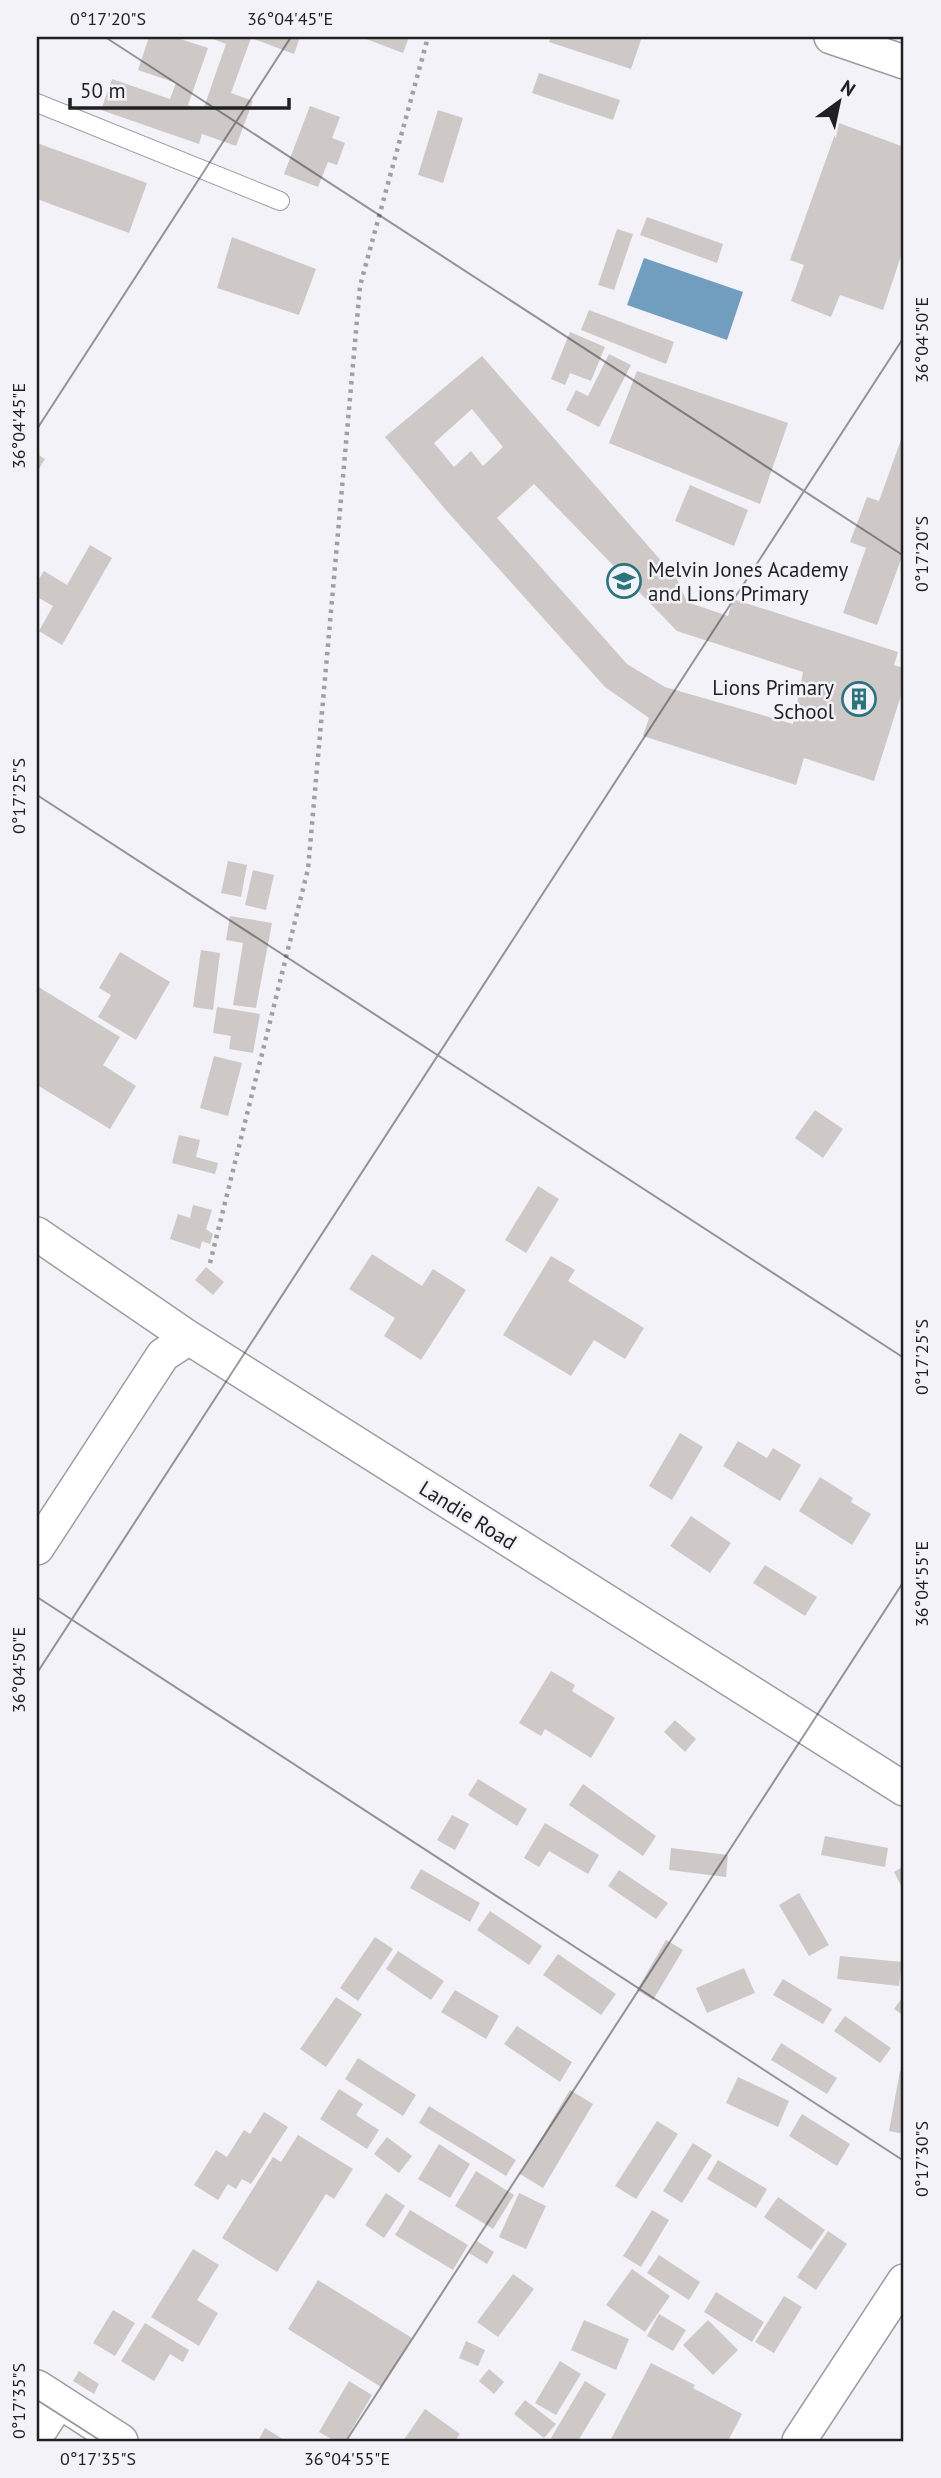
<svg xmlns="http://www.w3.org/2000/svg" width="941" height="2478" font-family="'PT Sans',sans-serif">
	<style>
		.water { fill: #719ebf }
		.building { fill: #cec9c6; fill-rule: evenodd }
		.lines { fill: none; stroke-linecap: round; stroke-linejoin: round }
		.service-casing { stroke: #9c9da2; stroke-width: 20 }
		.minor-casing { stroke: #9c9da2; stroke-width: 36 }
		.path { stroke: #9f9fa4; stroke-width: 4.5; stroke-dasharray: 3.5 5; stroke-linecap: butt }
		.service { stroke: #fff; stroke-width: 18 }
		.minor { stroke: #fff; stroke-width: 33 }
		.ticks { fill: none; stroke: #1f2022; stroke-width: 2; stroke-opacity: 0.45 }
		.labels { text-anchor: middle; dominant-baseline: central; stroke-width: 5; stroke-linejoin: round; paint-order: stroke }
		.poi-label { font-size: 21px; fill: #1f2022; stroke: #f2f2f8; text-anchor: start }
		.street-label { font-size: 21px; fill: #1f2022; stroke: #f2f2f8 }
		.neatline { fill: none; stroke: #1f2022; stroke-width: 2.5 }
		.ticks-label { font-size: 18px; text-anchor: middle; fill: #1f2022 }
	</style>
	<rect width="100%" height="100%" fill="#f2f2f8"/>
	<path class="water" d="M644,258L743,292L727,340L627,305Z"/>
	<path class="building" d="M149,37H174L208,48L188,105L203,110L226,44L208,37H300L294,54L251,38L231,93L253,101L236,146L202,134L199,144L101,110L112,79L170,99L176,83L138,70Z
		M361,37H409L403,53Z
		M551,37H642L631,69L549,42Z
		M539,73L620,100L613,120L532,93Z
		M310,106L340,117L332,138L345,143L337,165L328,162L318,187L284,174Z
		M438,110L463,118L443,183L418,175Z
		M839,123L904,147V247L883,310L840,295L831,317L791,301L804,265L790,260Z
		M37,143L147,183L129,233L37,199Z
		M647,217L723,244L717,263L640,235Z
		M617,229L633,234L614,290L598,285Z
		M232,237L316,269L299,315L217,288Z
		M589,310L674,342L666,364L581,330Z
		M570,332L605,347L591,381L570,373L565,385L551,379Z
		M609,354L631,365L599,427L566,410L576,390L588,396Z
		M482,356L677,579L687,602L728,616L733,599L898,652L894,665L904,668V686L874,781L804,758L796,785L643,736L649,718L605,687L445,509L385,437ZM472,409L503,447L483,466L471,451L454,467L434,443ZM534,484L677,631L803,672L793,724L665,687L627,664L497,518Z
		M637,371L788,423L760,504L609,443Z
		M902,437L904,438V551L877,625L843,613L866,548L850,542L867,497L879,501Z
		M37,454L45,459L37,472Z
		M690,485L748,510L734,546L675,521Z
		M90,545L112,558L62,645L39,631L53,606L37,597V582L44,571L67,585Z
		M228,861L247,865L241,897L221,893Z
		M253,870L274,875L266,910L245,905Z
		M230,916L272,923L256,1008L233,1005L243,943L226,940Z
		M201,950L220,953L213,1010L193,1007Z
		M120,952L170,982L136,1040L98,1017L111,995L99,988Z
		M37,986L120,1037L103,1065L136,1086L110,1129L37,1085Z
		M217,1007L260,1014L253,1053L229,1049L231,1036L213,1033Z
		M214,1056L242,1063L228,1116L200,1108Z
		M815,1110L843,1129L823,1158L795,1138Z
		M179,1135L200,1140L196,1157L218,1163L215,1174L172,1163Z
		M538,1186L559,1199L526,1253L505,1240Z
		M193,1205L212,1210L206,1229L213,1234L210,1244L202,1241L200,1249L170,1239L178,1214L190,1218Z
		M372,1254L422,1286L433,1269L466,1290L421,1360L384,1336L395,1318L349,1289Z
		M551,1256L575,1270L568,1281L644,1328L625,1359L594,1340L571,1376L503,1335Z
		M206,1267L224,1282L213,1295L195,1280Z
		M680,1433L703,1447L672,1500L649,1486Z
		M738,1441L767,1458L773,1448L801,1465L780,1501L723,1466Z
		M820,1477L853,1498L851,1502L871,1514L852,1545L799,1511Z
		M691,1516L731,1543L710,1573L670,1546Z
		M765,1565L817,1597L805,1616L753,1583Z
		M551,1671L575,1685L572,1691L615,1718L591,1758L545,1729L541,1736L519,1723Z
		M675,1720L696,1739L685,1752L664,1732Z
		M478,1779L527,1809L517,1826L468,1795Z
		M583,1784L656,1836L643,1856L569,1805Z
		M452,1815L469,1824L455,1850L437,1840Z
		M545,1823L599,1855L588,1874L549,1851L539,1867L524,1858Z
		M825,1836L888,1848L885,1867L821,1855Z
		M671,1848L728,1855L726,1877L669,1870Z
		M904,1866V1891L894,1872Z
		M421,1869L480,1903L470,1922L410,1888Z
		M619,1870L668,1903L656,1919L608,1886Z
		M799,1893L829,1945L809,1956L779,1905Z
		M490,1911L542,1946L529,1965L477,1930Z
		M375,1937L393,1949L358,2001L340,1988Z
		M666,1940L683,1950L653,2000L637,1990Z
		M398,1951L444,1981L431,2000L386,1969Z
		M558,1954L616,1994L601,2015L543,1975Z
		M840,1956L902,1962L899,1986L837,1979Z
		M744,1968L755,1993L707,2013L696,1988Z
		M783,1979L832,2009L823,2024L773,1995Z
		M455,1990L499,2016L486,2039L441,2012Z
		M904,1995V2016L894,2009Z
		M336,1997L362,2014L326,2067L300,2049Z
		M845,2016L891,2048L880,2063L834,2031Z
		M517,2026L572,2062L560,2082L504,2044Z
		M781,2043L837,2078L827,2094L771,2060Z
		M358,2058L416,2095L403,2116L345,2079Z
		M900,2071H904V2134L889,2131Z
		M738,2077L789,2101L778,2127L726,2103Z
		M339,2089L363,2104L356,2115L379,2130L367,2149L320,2119Z
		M570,2090L593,2104L543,2188L520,2174Z
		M429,2106L516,2160L506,2176L419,2123Z
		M264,2112L288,2127L251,2184L242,2179L236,2189L228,2184L218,2200L194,2185L216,2150L227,2157L244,2130L250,2134Z
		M802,2114L850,2144L837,2166L789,2136Z
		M657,2121L678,2134L636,2199L615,2186Z
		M298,2135L353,2169L334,2199L326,2194L277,2272L222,2238L273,2157L281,2162Z
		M387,2137L412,2156L399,2173L374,2154Z
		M693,2143L712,2155L682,2203L663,2191Z
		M439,2144L470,2164L450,2198L418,2179Z
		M718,2160L767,2189L756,2208L707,2179Z
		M476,2171L514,2195L493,2229L455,2206Z
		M386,2193L405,2206L384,2238L365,2225Z
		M519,2193L546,2206L526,2249L499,2237Z
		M778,2197L825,2230L811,2250L764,2217Z
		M410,2210L468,2245L453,2270L395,2235Z
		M652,2210L669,2220L641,2267L623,2256Z
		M828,2231L847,2244L816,2290L797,2277Z
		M477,2241L494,2252L487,2264L469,2253Z
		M193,2249L219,2265L197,2300L218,2313L199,2346L151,2317Z
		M659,2255L700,2282L689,2300L647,2273Z
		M632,2269L670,2296L645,2332L606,2305Z
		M513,2274L534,2289L498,2337L477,2322Z
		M318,2280L412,2338L381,2387L288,2329Z
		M716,2292L764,2322L752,2342L704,2312Z
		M784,2296L802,2307L774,2353L755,2342Z
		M113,2310L135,2323L115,2356L93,2343Z
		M659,2314L686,2330L673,2351L647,2336Z
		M584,2320L629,2339L616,2370L571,2350Z
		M708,2320L738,2350L713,2375L683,2345Z
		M145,2323L189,2350L183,2362L170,2354L154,2381L121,2361Z
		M466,2341L485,2350L478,2366L459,2358Z
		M560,2361L581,2374L556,2415L535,2403Z
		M651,2363L695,2385L693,2388L742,2414L728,2441H610Z
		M489,2369L504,2382L494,2394L479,2381Z
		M79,2371L99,2384L94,2394L73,2381Z
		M349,2381L372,2395L345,2441H335L319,2432Z
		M585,2381L606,2394L578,2441H555L551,2438Z
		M525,2400L556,2424L544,2438L514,2414Z
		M425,2409L460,2434L455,2441H403Z
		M265,2428L286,2441H258Z"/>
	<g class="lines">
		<g class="service-casing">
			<path id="service" d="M37,103L280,201"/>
		</g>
		<g class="minor-casing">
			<path id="minor" d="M831,37L904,62
				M37,1234L189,1338L904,1789
				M37,1548L163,1355L189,1338
				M37,2387L121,2441
				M37,2435L59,2401
				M799,2441L904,2281"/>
		</g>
		<path class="path" d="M210,1263L308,869L360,286L428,37"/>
		<use href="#service" class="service"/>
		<use href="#minor" class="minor"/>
	</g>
	<path class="ticks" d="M105,37L904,556M37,429L291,37M37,795L904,1358M37,1597L904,2161M37,1673L904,337M37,2400L101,2441M346,2441L904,1581"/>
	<defs>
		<g id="school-ring" transform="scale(1.75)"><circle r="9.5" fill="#f2f2f8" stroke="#2b747c" stroke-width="1.5"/><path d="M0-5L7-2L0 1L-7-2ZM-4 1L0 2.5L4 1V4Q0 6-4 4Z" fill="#2b747c"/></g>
		<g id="building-ring" transform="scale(1.75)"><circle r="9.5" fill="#f2f2f8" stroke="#2b747c" stroke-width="1.5"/><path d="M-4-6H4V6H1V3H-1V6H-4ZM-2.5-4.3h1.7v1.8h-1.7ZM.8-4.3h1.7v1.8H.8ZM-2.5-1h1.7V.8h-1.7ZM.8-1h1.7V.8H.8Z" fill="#2b747c"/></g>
	</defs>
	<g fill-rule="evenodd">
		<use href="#school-ring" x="624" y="581"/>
		<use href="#building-ring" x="859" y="699"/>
	</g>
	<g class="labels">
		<g class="poi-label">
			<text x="648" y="569">Melvin Jones Academy<tspan x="648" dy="24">and Lions Primary</tspan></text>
			<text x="834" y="687" text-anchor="end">Lions Primary<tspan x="834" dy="24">School</tspan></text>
		</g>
		<g class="street-label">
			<text transform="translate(468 1515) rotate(32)">Landie Road</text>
		</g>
	</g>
	<rect width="941" height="2478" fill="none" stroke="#f2f2f8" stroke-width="77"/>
	<g transform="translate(839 102) rotate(33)" stroke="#f2f2f8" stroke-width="5" paint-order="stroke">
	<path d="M0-5L12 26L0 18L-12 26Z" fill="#1f2022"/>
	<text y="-10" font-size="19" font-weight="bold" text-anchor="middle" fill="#1f2022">N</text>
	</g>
	<path d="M70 98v10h219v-10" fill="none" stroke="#1f2022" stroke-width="3.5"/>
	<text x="80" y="98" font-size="21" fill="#1f2022" stroke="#f2f2f8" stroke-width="5" paint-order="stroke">50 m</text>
	<rect x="38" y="38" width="864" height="2402" class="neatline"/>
	<g class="ticks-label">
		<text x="108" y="25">0°17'20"S</text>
		<text x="290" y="25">36°04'45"E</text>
		<text transform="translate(922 340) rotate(-90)" y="6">36°04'50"E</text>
		<text transform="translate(19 426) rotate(-90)" y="6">36°04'45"E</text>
		<text transform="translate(922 554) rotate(-90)" y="6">0°17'20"S</text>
		<text transform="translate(19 796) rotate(-90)" y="6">0°17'25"S</text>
		<text transform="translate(922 1357) rotate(-90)" y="6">0°17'25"S</text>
		<text transform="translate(922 1584) rotate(-90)" y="6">36°04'55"E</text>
		<text transform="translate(19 1670) rotate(-90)" y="6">36°04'50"E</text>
		<text transform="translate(922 2159) rotate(-90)" y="6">0°17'30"S</text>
		<text transform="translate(19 2401) rotate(-90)" y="6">0°17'35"S</text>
		<text x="98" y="2465">0°17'35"S</text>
		<text x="347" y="2465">36°04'55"E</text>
	</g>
</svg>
